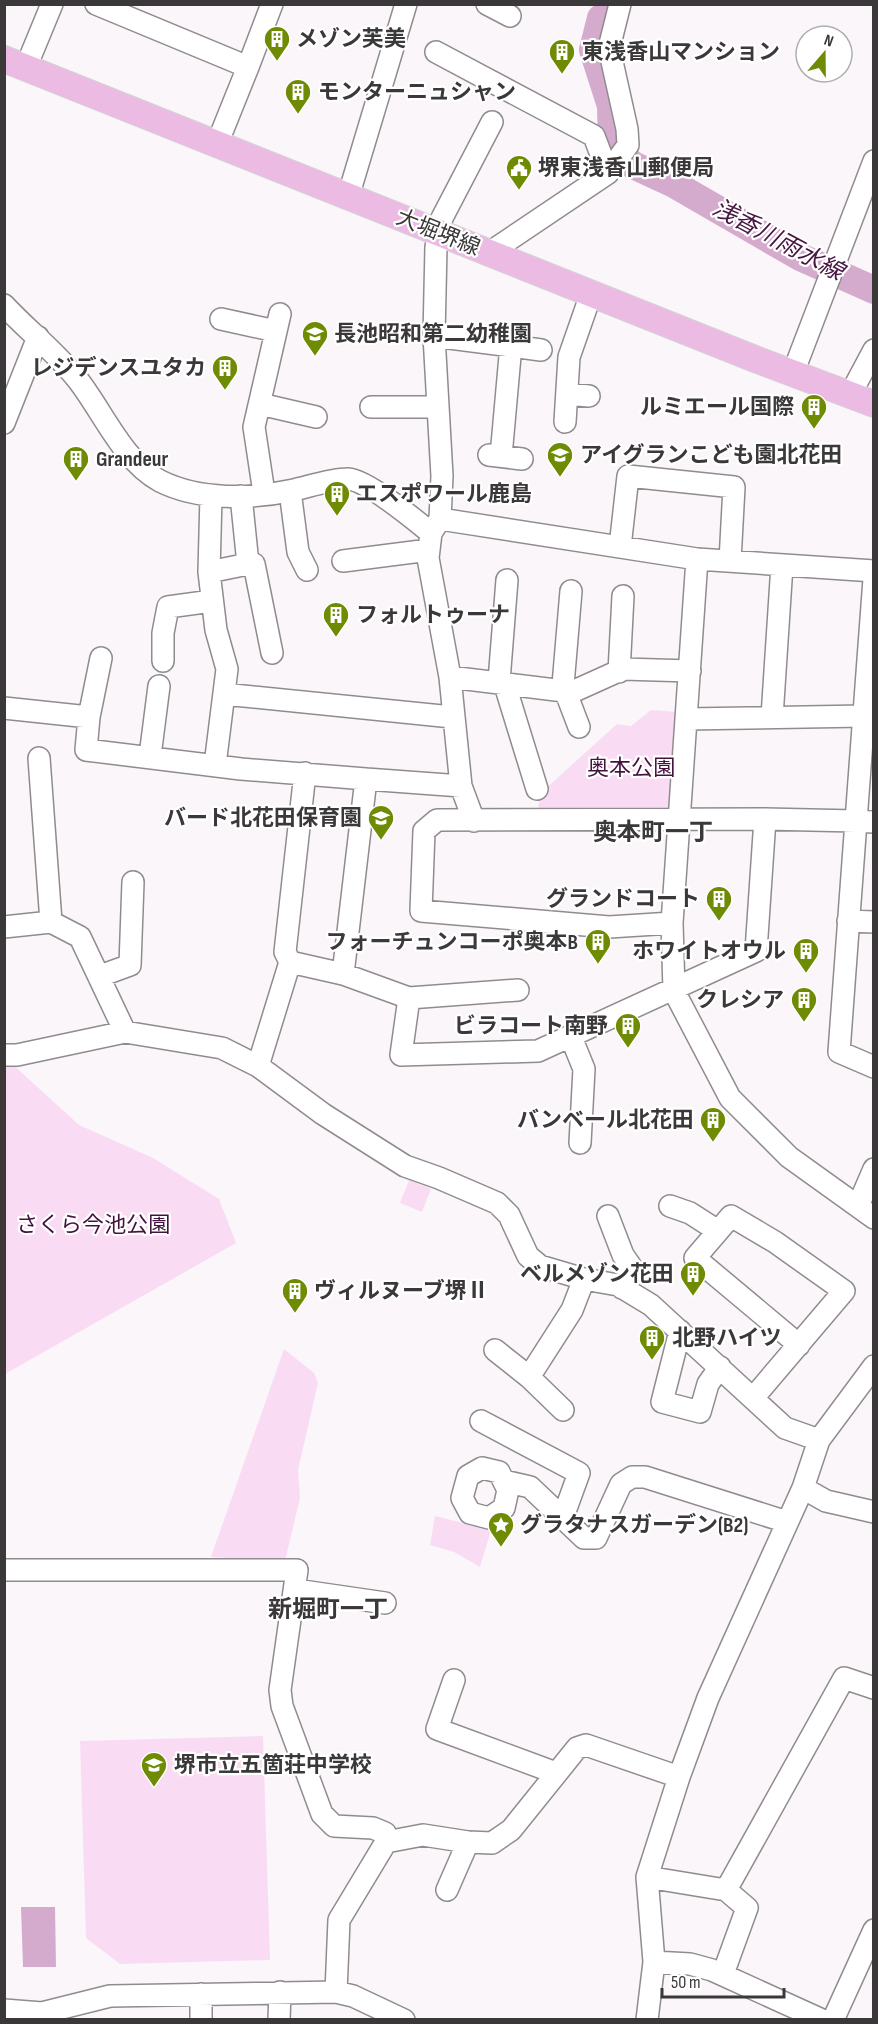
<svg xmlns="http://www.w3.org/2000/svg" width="878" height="2024" font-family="'Sofia Sans Condensed','Noto Sans JP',sans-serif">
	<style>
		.green { fill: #f9dcf3 }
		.water { fill: #d5abcd }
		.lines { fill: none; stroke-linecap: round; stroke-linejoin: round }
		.river { stroke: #d5abcd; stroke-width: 28 }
		.minor-casing { stroke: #908b8f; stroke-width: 24 }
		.major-casing { stroke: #d4d3d3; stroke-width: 28 }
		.minor { stroke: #fff; stroke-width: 21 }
		.major { stroke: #ecbbe4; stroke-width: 26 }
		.labels { text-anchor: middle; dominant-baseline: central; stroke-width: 4.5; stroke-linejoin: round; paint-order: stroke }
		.poi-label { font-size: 22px; font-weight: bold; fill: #3a3839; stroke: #fff; text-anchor: start }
		.street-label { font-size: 22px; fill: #3a3839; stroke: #fff }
		.park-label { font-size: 22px; fill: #44123e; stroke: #fff }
		.water-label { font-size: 24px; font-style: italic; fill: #481642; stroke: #fff }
		.neighbourhood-label { font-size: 24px; font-weight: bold; fill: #3a3839; stroke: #fff }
	</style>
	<rect width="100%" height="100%" fill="#fbf6fa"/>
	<path class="green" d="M651,710L678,712L673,805L666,810L541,811L538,806L544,790L617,724L631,726Z
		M9,1061L79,1125L153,1158L219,1199L236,1243L5,1374L4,1063Z
		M409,1180L431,1189L422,1212L400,1203Z
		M284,1349L314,1373L318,1383L298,1470L300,1498L285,1561L211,1557Z
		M435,1516L491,1530L480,1567L454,1552L430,1545Z
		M263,1736L270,1960L120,1964L86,1938L80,1741Z"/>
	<path class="water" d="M21,1907H55L56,1967H23Z"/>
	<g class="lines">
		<path class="river" d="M601,18L593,50L611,106L612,148L633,165L672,183L800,257L874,290"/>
		<g class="minor-casing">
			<path id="minor" d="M96,4L248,67L272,4
				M487,4L510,16
				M436,52L594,136L608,173
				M26,67L52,4
				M217,144L248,67
				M348,197L406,4
				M489,253L608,173L628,145L627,129L609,48L620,4
				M4,305C28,331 56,352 78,380C103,412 123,461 160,481C200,501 252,499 294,490C311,486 331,479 348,479C367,480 415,520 431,533
				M221,319L276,331
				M434,336L541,350
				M793,373L874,161
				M567,394L589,396
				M850,395L874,350
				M260,404L316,417
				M371,407H438
				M565,422L569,357L591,294
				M4,423L38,337
				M489,455L522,459
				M501,456L511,345
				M290,491L298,552L307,570
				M264,493L254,427L280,314
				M211,496L209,572L216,630L227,669L215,765
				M440,519L697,559L672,923L674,991L730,1098L789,1157L874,1218
				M620,547L628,476L734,487L730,561
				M697,559L874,571
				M343,561L429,550
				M248,564H254L272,653
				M209,572L248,564L241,496
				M874,579L856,821L874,822
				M571,591L563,685L579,727
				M163,661V633L168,607L212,601
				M619,672L623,596
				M450,677L572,692L623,669L690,671
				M499,681L507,580
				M504,682L537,789
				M224,694L452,717
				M4,708L89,717L86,750L241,769L366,779
				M89,717L101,658
				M772,717L782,565
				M687,719L864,716
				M150,756L159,686
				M39,758L51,922L80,937L125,1032
				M474,821L461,786L450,677L428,558L431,533L440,519L442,476L434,336L436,247L442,218L492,122
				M848,921L874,922
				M672,923L609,927L421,911L424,831L437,820L765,819
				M4,927L51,922
				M290,962L285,952L305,773
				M343,974L409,998L401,1055L538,1051L756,951L765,819L856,821L839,1052L874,1067
				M100,976L130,965L133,882
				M409,998L518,990
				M571,1037L584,1069L580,1143
				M4,1055H17L125,1032L222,1048L258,1066L323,1114L405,1166L439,1178L497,1203L509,1215L528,1256L540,1266L584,1279L618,1285L651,1305L785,1428L819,1440
				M258,1066L290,962L343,974L366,779L461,786
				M670,1206L690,1213L718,1231
				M858,1206L874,1169
				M608,1216L623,1255L632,1268L622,1288
				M680,1331L662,1402L700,1412L708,1384L720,1367
				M495,1350L529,1377L572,1310L584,1279
				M529,1377L563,1410
				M754,1397L844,1291L775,1242L731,1216L695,1258L799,1345
				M481,1421L579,1473L563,1517
				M482,1468L499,1472L508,1490L504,1508L489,1518L470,1513L462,1498L468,1476Z
				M504,1481L530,1487L584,1538H596L621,1484L632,1477H645L787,1522
				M803,1488L826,1501L874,1512
				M4,1570H297L280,1690L282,1706L322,1814L334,1826L373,1828L385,1833L386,1842L339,1920L336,1992
				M296,1590L385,1603
				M454,1680L437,1729L556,1773
				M386,1842L423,1835L468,1842L492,1843L511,1830L577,1748L586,1745L679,1777
				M647,1877L726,1890L844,1678L874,1688
				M447,1890L468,1842
				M654,1962L690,1964L712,1970L822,2020
				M723,1974L747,1908L726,1890
				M4,2010L42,2013L110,1996L336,1992L353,1996L404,2020
				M201,2020V1994
				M279,2020L280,1992
				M647,2020L654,1962L647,1877L679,1777L708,1698L803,1488L819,1440L874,1366
				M833,2020L874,1930"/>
		</g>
		<g class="major-casing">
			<path id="major" d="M4,59L755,359L874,404"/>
		</g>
		<use href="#minor" class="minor"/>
		<use href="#major" class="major"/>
	</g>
	<defs>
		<g id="building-pin" transform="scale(1.35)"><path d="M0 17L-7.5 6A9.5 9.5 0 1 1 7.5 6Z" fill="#6f8b03" stroke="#fff"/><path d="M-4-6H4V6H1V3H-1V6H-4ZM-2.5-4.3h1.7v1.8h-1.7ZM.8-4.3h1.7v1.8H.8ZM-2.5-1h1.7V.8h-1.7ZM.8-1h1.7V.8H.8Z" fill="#fff"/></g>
		<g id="civic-pin" transform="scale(1.35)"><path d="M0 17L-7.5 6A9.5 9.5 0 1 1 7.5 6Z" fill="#6f8b03" stroke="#fff"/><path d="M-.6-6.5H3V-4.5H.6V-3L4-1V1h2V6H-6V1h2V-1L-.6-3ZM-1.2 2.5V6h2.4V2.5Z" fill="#fff"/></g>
		<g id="school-pin" transform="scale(1.35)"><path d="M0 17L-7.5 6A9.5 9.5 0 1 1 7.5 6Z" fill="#6f8b03" stroke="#fff"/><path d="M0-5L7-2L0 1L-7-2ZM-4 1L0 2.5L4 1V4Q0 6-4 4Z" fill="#fff"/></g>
		<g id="sight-pin" transform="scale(1.35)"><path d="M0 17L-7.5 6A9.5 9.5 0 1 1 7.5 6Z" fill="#6f8b03" stroke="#fff"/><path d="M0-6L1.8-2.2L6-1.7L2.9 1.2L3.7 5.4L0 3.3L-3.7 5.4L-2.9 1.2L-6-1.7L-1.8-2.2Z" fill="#fff"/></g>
	</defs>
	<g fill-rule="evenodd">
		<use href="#building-pin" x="277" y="39"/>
		<use href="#building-pin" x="562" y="52"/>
		<use href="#building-pin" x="298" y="92"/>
		<use href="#civic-pin" x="519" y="168"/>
		<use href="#school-pin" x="315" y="334"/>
		<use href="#building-pin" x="225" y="368"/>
		<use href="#building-pin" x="814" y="407"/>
		<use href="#school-pin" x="560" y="455"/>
		<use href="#building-pin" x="76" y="459"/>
		<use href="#building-pin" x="337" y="494"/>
		<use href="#building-pin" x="336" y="615"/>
		<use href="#school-pin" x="381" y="818"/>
		<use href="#building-pin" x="719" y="899"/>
		<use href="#building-pin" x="598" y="942"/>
		<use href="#building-pin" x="806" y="951"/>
		<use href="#building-pin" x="804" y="1000"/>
		<use href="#building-pin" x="628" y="1026"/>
		<use href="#building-pin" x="713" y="1120"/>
		<use href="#building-pin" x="693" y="1274"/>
		<use href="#building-pin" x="295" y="1291"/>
		<use href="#building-pin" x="652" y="1338"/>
		<use href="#sight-pin" x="501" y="1525"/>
		<use href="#school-pin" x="154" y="1765"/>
	</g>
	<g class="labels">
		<g class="poi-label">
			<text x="296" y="39">メゾン芙美</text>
			<text x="582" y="52">東浅香山マンション</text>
			<text x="318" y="92">モンターニュシャン</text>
			<text x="538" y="168">堺東浅香山郵便局</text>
			<text x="334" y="334">長池昭和第二幼稚園</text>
			<text x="206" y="368" text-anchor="end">レジデンスユタカ</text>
			<text x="794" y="407" text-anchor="end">ルミエール国際</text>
			<text x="580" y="455">アイグランこども園北花田</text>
			<text x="96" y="459">Grandeur</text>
			<text x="356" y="494">エスポワール鹿島</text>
			<text x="356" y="615">フォルトゥーナ</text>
			<text x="362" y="818" text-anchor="end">バード北花田保育園</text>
			<text x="700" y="899" text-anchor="end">グランドコート</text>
			<text x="578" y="942" text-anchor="end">フォーチュンコーポ奥本B</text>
			<text x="786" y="951" text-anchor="end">ホワイトオウル</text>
			<text x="784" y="1000" text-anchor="end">クレシア</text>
			<text x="608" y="1026" text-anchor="end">ビラコート南野</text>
			<text x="694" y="1120" text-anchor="end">バンベール北花田</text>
			<text x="674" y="1274" text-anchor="end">ベルメゾン花田</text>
			<text x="314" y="1291">ヴィルヌーブ堺Ⅱ</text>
			<text x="672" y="1338">北野ハイツ</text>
			<text x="520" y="1525">グラタナスガーデン(B2)</text>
			<text x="174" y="1765">堺市立五箇荘中学校</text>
		</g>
		<g class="street-label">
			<text transform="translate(438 233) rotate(22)">大堀堺線</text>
		</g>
		<g class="park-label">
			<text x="631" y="768">奥本公園</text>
			<text x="93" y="1225">さくら今池公園</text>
		</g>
		<g class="water-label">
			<text transform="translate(778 240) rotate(28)">浅香川雨水線</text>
		</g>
		<g class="neighbourhood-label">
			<text x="653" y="832">奥本町一丁</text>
			<text x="328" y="1609">新堀町一丁</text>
		</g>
	</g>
	<rect width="878" height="2024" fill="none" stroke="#3a3839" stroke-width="12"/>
	<g transform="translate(824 54) rotate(20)"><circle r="28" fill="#ffffff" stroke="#b0afb0" stroke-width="1.5"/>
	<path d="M0-4.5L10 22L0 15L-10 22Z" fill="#6f8b03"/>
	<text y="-9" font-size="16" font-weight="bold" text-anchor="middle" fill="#3a3839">N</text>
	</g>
	<path d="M662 1988v9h122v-9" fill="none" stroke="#3a3839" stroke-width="3"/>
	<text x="671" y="1988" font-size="18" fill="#3a3839" stroke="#ffffff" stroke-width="4.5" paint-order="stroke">50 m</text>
</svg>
